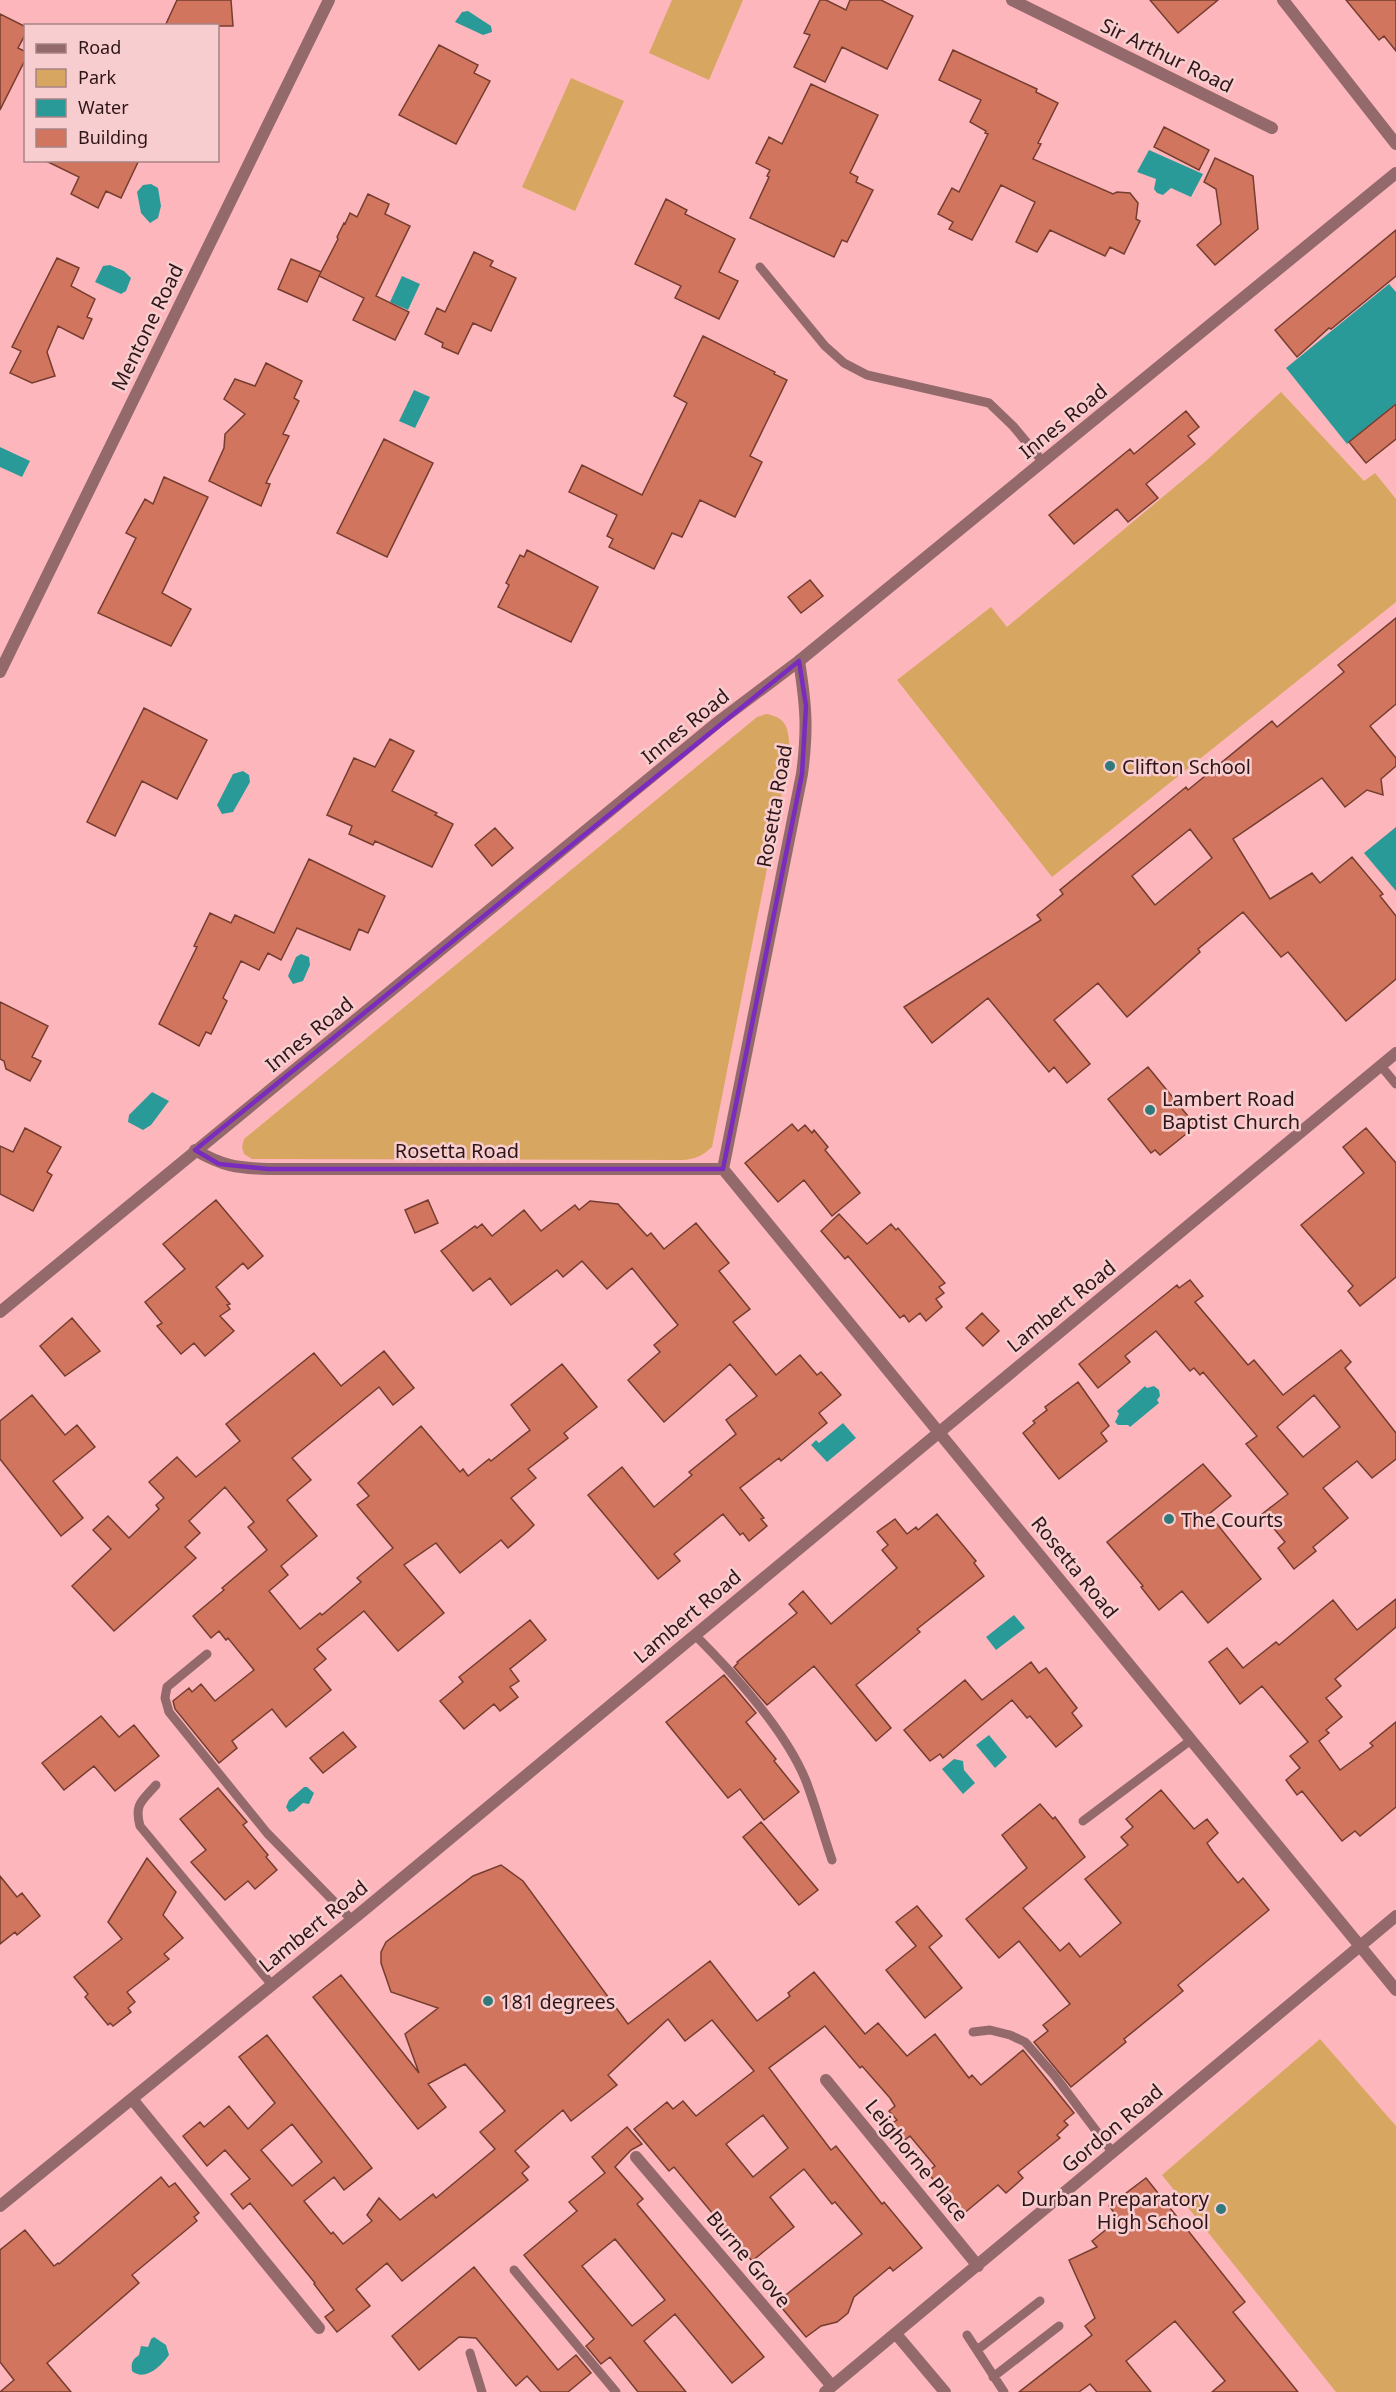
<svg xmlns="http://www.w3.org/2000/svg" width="1396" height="2392" font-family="'Noto Sans',sans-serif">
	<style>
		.green { fill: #d7a661 }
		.water { fill: #2a9a99 }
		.building { fill: #d1755f; stroke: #743d2f; stroke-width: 1.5; fill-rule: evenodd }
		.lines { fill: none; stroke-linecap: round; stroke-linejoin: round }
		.service { stroke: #93696c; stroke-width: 9 }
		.minor { stroke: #93696c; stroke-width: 12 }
		.tertiary { stroke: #93696c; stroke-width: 12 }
		.marked { fill: none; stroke: #7b2cbf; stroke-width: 4.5; stroke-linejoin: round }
		.poi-dot { fill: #307a79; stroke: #f8cdcf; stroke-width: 2 }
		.labels { text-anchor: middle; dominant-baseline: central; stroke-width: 5; stroke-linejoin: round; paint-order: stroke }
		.street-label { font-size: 20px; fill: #2e1517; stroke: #f8cdcf }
		.poi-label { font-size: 20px; fill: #2e1517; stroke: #f8cdcf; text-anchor: start }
	</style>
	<rect width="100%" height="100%" fill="#fdb7bc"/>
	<path class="green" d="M672,0H743L709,80L649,53Z
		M571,78L624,101L575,211L522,187Z
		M1281,392L1364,481L1375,473L1396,499V602L1052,877L897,680L991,607L1007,627L1207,460Z
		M766,714C790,718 788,732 790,752L712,1147C702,1156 696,1159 683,1160L252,1159L244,1154L242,1147L244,1139L757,717Z
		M1320,2039L1396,2126V2392H1336L1162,2175Z"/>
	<path class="water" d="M468,11L491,26L492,32L483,35L455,22L462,12Z
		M1149,150L1203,174L1191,197L1171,188L1163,195L1157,193L1154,189L1156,179L1137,172Z
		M151,184L158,188L161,206L158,218L150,223L141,213L137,192L143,185Z
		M110,265L124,271L131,278L126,291L121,294L95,282L103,266Z
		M402,276L420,284L408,310L390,302Z
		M1389,284L1396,292V403L1347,444L1286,368Z
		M414,390L430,397L415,428L399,421Z
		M0,447L30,461L22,477L0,467Z
		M243,771L249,775L250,782L233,812L222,814L217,805L233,774Z
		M1396,827V891L1364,853Z
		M301,954L309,957L310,965L303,981L293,984L288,976L296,957Z
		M152,1092L169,1101L151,1125L143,1130L128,1122L129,1115Z
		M1145,1386L1147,1388L1154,1386L1159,1390L1160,1396L1157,1400L1159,1403L1130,1427L1128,1425H1118L1115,1422L1119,1414L1117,1411Z
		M843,1423L856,1438L827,1462L811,1445L816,1440L819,1443Z
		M1014,1615L1025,1628L996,1650L986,1637Z
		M989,1735L1007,1757L995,1768L976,1745Z
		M954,1759L963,1761L964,1770L975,1783L963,1794L942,1769Z
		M304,1787H307L314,1793L309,1804L303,1803L294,1811L289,1812L286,1807L289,1800Z
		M154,2337L166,2345L169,2355C161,2366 145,2382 132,2371C131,2363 132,2360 139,2355L141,2346L148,2347L151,2339Z"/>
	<path class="building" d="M177,0H231L233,26H165Z
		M820,0H826L846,10L850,0H881L913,16L887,69L842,47L825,82L794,67L810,35L804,33Z
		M1150,0H1218L1178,33Z
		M1346,0H1396V51L1384,36L1379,40Z
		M0,14L26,27V33L18,48L26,52V58L0,110Z
		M439,45L478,65L474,73L490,81L456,144L399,115Z
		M953,50L1037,89L1036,92L1058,103L1038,143L1041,144L1033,159L1113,194L1117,192L1130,193L1138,203L1136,219L1140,221L1124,254L1110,247L1105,256L1050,230L1037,252L1016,242L1035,202L1001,185L972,240L949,229L953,222L938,214L952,188L959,192L988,134L985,133L986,131L970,122L981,100L939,80Z
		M811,84L878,115L850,173L858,177L856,182L873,190L847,242L842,240L834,257L750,218L769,177L767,176L770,170L756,163L769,137L782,144Z
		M1164,127L1209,150L1199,170L1154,147Z
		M1215,158L1253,176L1258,229L1215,265L1197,245L1221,224L1216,189L1204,182Z
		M44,160H139L121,198L106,191L98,208L71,194L79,177Z
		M368,194L389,204L385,214L410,226L376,296L409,312L395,340L353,320L364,298L319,276L338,239L337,237L344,223L345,224L350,213L357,217Z
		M666,199L687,210L685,214L735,239L719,272L738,281L719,319L675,298L681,286L635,264Z
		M1396,230V276L1331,329L1329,328L1297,357L1275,330Z
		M474,252L493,261L490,266L516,278L491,331L473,323L458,354L442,347L443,343L425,334L437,308L445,312Z
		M57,258L79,268L71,286L95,299L87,317L92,319L83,339L58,326L47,352L55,376L32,383L10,373L21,351L12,347Z
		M291,259L321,272L307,302L278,289Z
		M703,336L775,372L774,374L787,380L750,456L762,462L735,517L700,500L682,537L672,533L654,569L609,547L613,539L607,536L617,515L569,492L582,465L642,495L687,403L674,396Z
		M266,363L302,381L294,398L299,401L283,434L289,436L266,483L270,484L261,506L209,481L224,448L225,434L245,414L224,399L235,379L255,386Z
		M1396,404V439L1366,463L1349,442Z
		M1186,411L1199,427L1188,436L1195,444L1146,484L1158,498L1128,522L1117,509L1074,544L1049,515L1130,449L1134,454Z
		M384,439L433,463L387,557L337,533Z
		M164,477L208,497L162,593L191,609L171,646L98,613L136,538L126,533L145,499L153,504Z
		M527,550L598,587L571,642L498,607L509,585L506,583L520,555L524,557Z
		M810,580L823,596L801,613L788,597Z
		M1396,618V704L1370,726L1396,758V766L1381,779L1383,795L1367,790L1345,807L1322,778L1233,839L1270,899L1312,873L1320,883L1352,857L1383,894L1380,896L1396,916V979L1346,1021L1288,952L1281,957L1243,912L1198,949L1200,952L1127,1017L1098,983L1054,1020L1090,1064L1067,1083L1054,1067L1049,1072L988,998L932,1043L904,1007L1041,920L1037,915L1063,894L1060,890L1186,787L1188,790L1272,721L1277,727L1344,672L1338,665ZM1190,829L1212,858L1155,905L1132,876Z
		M144,708L207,740L177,799L142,781L115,836L87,822Z
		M390,739L414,751L392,791L437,813L435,815L453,824L432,867L375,841L373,845L349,834L352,826L327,815L354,758L375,767Z
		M495,828L513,848L492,866L475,845Z
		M309,859L385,896L368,933L359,929L350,950L297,928L281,960L268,953L259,970L241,961L223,998L227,1001L211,1034L206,1032L199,1046L159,1024L197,947L194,946L210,913L231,923L235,915L274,933Z
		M0,1002L48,1026L32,1057L41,1061L30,1081L6,1069L4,1061L0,1059Z
		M1148,1067L1196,1126L1160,1155L1155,1150L1151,1153L1108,1099Z
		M792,1124L798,1131L805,1125L812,1133L814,1130L828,1147L825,1150L860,1193L832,1216L804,1180L778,1202L745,1163Z
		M25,1128L61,1147L47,1172L52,1175L33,1211L0,1194V1146L13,1152Z
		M1366,1128L1396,1163V1277L1360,1306L1348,1291L1353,1286L1301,1225L1364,1173L1343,1147Z
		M216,1200L263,1256L248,1269L243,1263L216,1287L230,1304L227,1305L230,1309L220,1316L234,1331L205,1356L194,1343L181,1354L157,1326L162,1323L145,1302L185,1269L163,1244Z
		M428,1200L438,1223L415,1233L405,1210Z
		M590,1201L618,1204L647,1236L651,1233L664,1249L696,1223L729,1263L719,1271L750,1309L733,1322L776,1375L800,1355L817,1375L821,1372L841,1395L819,1413L827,1423L781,1461L779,1458L740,1488L764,1518L761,1519L767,1526L749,1541L743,1533L740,1535L723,1514L674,1554L680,1561L658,1579L588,1495L622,1467L654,1507L692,1475L689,1472L736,1434L726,1420L757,1396L730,1364L664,1422L628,1380L660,1352L654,1345L678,1325L632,1268L607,1289L582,1261L563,1277L557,1270L511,1305L490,1278L473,1291L441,1251L475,1226L477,1228L482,1224L492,1236L524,1210L541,1231L575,1205L579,1210Z
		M839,1214L867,1244L891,1224L896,1230L898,1228L945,1283L939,1287L944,1293L936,1299L942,1307L926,1321L920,1313L909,1322L904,1315L900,1318L848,1256L845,1259L821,1231Z
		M1190,1280L1203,1296L1195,1302L1248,1365L1254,1360L1283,1395L1341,1350L1351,1362L1345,1368L1396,1433V1459L1372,1478L1357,1461L1323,1488L1348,1518L1313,1547L1316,1551L1294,1569L1278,1548L1285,1542L1262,1514L1288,1494L1246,1444L1257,1436L1203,1372L1200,1375L1194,1368L1190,1371L1156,1331L1125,1356L1130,1362L1098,1388L1079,1364L1177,1285L1179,1288ZM1314,1395L1340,1427L1303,1457L1277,1427Z
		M982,1313L999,1331L983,1346L966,1328Z
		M72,1318L100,1351L65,1376L40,1346Z
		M384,1351L414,1388L393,1405L379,1387L292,1458L311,1480L287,1500L317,1536L281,1566L288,1575L269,1591L300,1629L320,1613L322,1615L361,1582L357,1578L393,1548L357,1505L369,1496L358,1483L421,1426L460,1472L463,1469L468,1476L489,1459L491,1461L530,1430L511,1405L562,1364L597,1407L564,1433L568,1438L528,1469L536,1478L511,1498L534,1525L528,1531L508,1548L501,1540L460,1573L436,1543L404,1565L444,1613L398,1651L364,1611L317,1649L326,1659L314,1669L331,1690L286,1727L272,1709L232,1741L237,1748L219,1763L175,1709L173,1701L189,1688L192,1692L201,1684L215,1701L254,1670L228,1638L226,1640L219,1631L211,1638L193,1616L224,1590L222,1588L267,1550L248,1527L254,1522L225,1487L189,1521L200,1533L185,1547L196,1558L114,1631L72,1586L111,1549L93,1530L108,1516L129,1538L159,1509L156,1505L164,1498L149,1482L177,1457L196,1477L240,1441L226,1424L314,1353L341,1386Z
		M1078,1382L1109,1426L1101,1433L1107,1441L1059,1479L1023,1433L1035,1423L1033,1421L1047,1410L1045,1407Z
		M32,1395L65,1435L77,1425L95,1447L53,1481L83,1518L61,1536L0,1459V1421Z
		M1203,1464L1231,1496L1209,1514L1261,1579L1208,1623L1182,1591L1159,1610L1141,1587L1143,1586L1107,1542Z
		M937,1514L976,1561L974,1563L984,1576L917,1629L920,1632L856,1685L891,1728L876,1741L814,1666L767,1705L734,1667L738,1663L737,1662L797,1613L789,1604L803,1591L831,1624L897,1568L882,1550L888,1545L877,1532L895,1519L907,1534L916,1527L918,1530Z
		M1396,1599V1627L1335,1679L1341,1686L1326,1698L1342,1717L1326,1730L1329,1733L1319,1741L1340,1770L1373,1746L1370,1743L1396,1722V1807L1360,1836L1355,1831L1342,1841L1302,1791L1297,1795L1286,1780L1300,1768L1290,1756L1308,1742L1262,1686L1240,1704L1209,1662L1227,1648L1243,1668L1276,1642L1279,1645L1333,1600L1357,1630Z
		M530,1620L546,1640L510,1669L519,1681L510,1687L518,1697L500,1711L494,1704L464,1729L440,1701L463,1682L459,1677Z
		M1031,1662L1039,1673L1046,1668L1077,1708L1072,1713L1082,1726L1056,1747L1030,1716L1027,1718L1012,1700L943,1758L940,1754L930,1761L904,1730L965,1680L982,1700Z
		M724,1675L756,1713L746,1722L776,1759L774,1761L799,1792L764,1820L740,1789L728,1798L666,1722Z
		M101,1716L119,1737L134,1725L159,1756L115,1791L94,1766L64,1790L42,1763Z
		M343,1732L356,1747L323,1773L310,1758Z
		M218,1788L247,1822L243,1825L268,1855L266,1857L277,1870L255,1889L248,1881L225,1900L191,1862L206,1850L180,1819Z
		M1161,1790L1194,1829L1207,1819L1218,1833L1207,1843L1213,1852L1238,1883L1243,1878L1269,1910L1178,1985L1183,1991L1124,2039L1126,2042L1071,2087L1034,2042L1048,2031L1043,2025L1070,2004L1019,1941L999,1958L966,1919L1027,1868L1002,1835L1040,1804L1053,1819L1055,1817L1085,1857L1023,1908L1060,1951L1069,1943L1080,1957L1121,1923L1085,1879L1128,1845L1121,1837L1133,1827L1126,1819Z
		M761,1822L818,1890L799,1905L743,1837Z
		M147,1858L176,1892L163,1915L183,1938L164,1954L169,1959L127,1992L135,2002L128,2008L131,2012L113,2026L110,2023L108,2025L85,1997L88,1994L74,1977L122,1939L108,1922Z
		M501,1865L523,1881L628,2024L710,1961L757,2021L790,1996L788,1993L814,1972L865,2034L878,2023L907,2056L935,2034L969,2078L972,2075L981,2085L1023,2050L1074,2113L1064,2121L1068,2125L1057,2135L1060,2138L1018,2172L1023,2178L1006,2193L998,2185L962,2215L927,2172L935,2166L910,2136L905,2140L891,2124L897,2120L889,2111L895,2106L890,2098L862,2066L860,2068L825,2026L769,2068L831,2150L836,2146L882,2204L884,2202L922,2248L893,2271L890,2267L854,2297L848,2313L837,2322L821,2326L806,2337L777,2302L862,2234L835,2202L832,2204L804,2169L770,2197L794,2227L752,2261L674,2167L669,2171L634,2129L667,2102L673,2109L683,2101L696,2116L754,2071L712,2020L685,2041L668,2019L608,2075L617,2085L571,2121L563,2110L515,2151L529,2167L522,2173L528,2180L402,2281L387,2263L356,2289L370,2306L337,2332L325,2317L334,2310L314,2284L315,2283L250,2203L243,2209L231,2194L250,2179L225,2150L207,2166L183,2136L200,2122L204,2127L229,2106L248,2129L275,2103L239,2057L267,2035L372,2168L344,2190L334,2177L304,2201L331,2234L333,2232L343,2244L372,2221L367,2215L379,2198L400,2220L433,2194L436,2198L495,2149L480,2132L505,2111L465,2064L428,2084L446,2107L418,2129L313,1997L341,1975L419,2073L405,2034L438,2008L391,1992L381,1963V1952L386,1942L473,1876ZM763,2115L788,2148L753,2177L726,2144ZM292,2124L322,2162L292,2186L261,2150Z
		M0,1876L17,1897L22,1893L40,1916L17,1935L15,1932L0,1944Z
		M917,1906L942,1936L929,1947L962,1988L925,2018L886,1970L916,1946L896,1922Z
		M627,2127L642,2144L631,2150L615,2167L643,2199L637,2204L764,2357L732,2383L675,2314L644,2341L686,2392H638L610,2357L601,2364L586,2346L594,2339L524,2255L577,2211L569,2202L605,2173L592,2157ZM615,2239L665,2300L632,2326L582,2266Z
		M161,2177L169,2187L175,2183L199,2213L194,2217L197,2221L132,2275L139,2283L47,2363L71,2392H0L14,2380L0,2362V2250L25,2230L54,2266L58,2263L59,2264Z
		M1146,2178L1245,2302L1233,2312L1298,2392H1212L1225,2381L1175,2321L1126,2361L1151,2392H1097L1090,2384L1079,2392H1019L1092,2335L1085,2326L1095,2318L1069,2260L1097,2247L1092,2241L1119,2219L1109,2206Z
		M474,2267L558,2370L576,2355L591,2373L568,2392H541L527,2376L516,2386L476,2338L459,2337L419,2370L392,2336Z"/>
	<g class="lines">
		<path class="service" d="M760,267L825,346L844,363L867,375L989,403L1013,426L1043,462
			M1381,1066L1396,1084
			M695,1635C733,1673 786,1731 806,1781C816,1807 823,1834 832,1860
			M207,1654L167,1687L165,1698L169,1712L267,1833L352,1920
			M156,1785C142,1801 134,1804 140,1826L272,1985
			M1083,1821L1191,1740
			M973,2032L990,2030L1010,2035L1025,2042L1054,2075L1113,2153
			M514,2270L616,2392
			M967,2335L1004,2392
			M977,2350L1040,2301
			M470,2353L482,2392
			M993,2377L1059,2326"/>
		<path class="minor" d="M1012,0L1272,128
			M1283,0L1396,144
			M0,672L329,0
			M195,1150C223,1166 236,1168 268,1169H723
			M723,1169L1396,1990
			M723,1169L802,774C808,729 806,705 799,661
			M826,2080L978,2266
			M132,2099L319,2328
			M636,2157L832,2386
			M0,2206L364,1910L1396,1053
			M896,2334L945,2392
			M825,2392L1396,1916"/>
		<path class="tertiary" d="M0,1312L718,722L799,661L1396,173"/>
	</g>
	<path class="marked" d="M799,661L806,706L802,774L723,1169H268L219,1164L195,1150Z"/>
	<g class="poi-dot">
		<circle cx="1110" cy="766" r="6"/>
		<circle cx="1150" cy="1110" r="6"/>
		<circle cx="1169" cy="1519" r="6"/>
		<circle cx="488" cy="2001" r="6"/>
		<circle cx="1221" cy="2209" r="6"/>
	</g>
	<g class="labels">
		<g class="street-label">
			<text transform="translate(1167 55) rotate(26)">Sir Arthur Road</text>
			<text transform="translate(147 327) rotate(-64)">Mentone Road</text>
			<text transform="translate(1063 421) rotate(-39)">Innes Road</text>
			<text transform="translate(685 726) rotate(-39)">Innes Road</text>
			<text transform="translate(774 806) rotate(-80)">Rosetta Road</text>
			<text transform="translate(309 1034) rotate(-39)">Innes Road</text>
			<text x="457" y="1150">Rosetta Road</text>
			<text transform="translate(1061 1306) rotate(-39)">Lambert Road</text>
			<text transform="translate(1075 1567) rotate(51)">Rosetta Road</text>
			<text transform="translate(687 1616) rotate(-40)">Lambert Road</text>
			<text transform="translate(313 1926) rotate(-39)">Lambert Road</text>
			<text transform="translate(1112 2128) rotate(-40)">Gordon Road</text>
			<text transform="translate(917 2160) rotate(51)">Leighorne Place</text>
			<text transform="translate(749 2259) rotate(50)">Burne Grove</text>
		</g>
		<g class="poi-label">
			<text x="1122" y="766">Clifton School</text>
			<text x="1162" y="1098">Lambert Road<tspan x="1162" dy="23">Baptist Church</tspan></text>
			<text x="1181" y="1519">The Courts</text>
			<text x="500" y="2001">181 degrees</text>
			<text x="1209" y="2198" text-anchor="end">Durban Preparatory<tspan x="1209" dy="23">High School</tspan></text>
		</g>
	</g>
	<rect x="24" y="24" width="195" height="138" fill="#f8cdcf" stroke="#a78385" stroke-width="1.5"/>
	<rect x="36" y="44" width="30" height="9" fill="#93696c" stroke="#a78385" stroke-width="1.5"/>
	<text x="78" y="54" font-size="18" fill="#2e1517">Road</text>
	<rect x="36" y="69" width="30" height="18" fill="#d7a661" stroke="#a78385" stroke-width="1.5"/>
	<text x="78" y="84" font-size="18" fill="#2e1517">Park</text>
	<rect x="36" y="99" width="30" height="18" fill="#2a9a99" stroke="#a78385" stroke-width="1.5"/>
	<text x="78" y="114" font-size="18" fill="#2e1517">Water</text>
	<rect x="36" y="129" width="30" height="18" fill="#d1755f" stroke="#a78385" stroke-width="1.5"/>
	<text x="78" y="144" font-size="18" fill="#2e1517">Building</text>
</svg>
